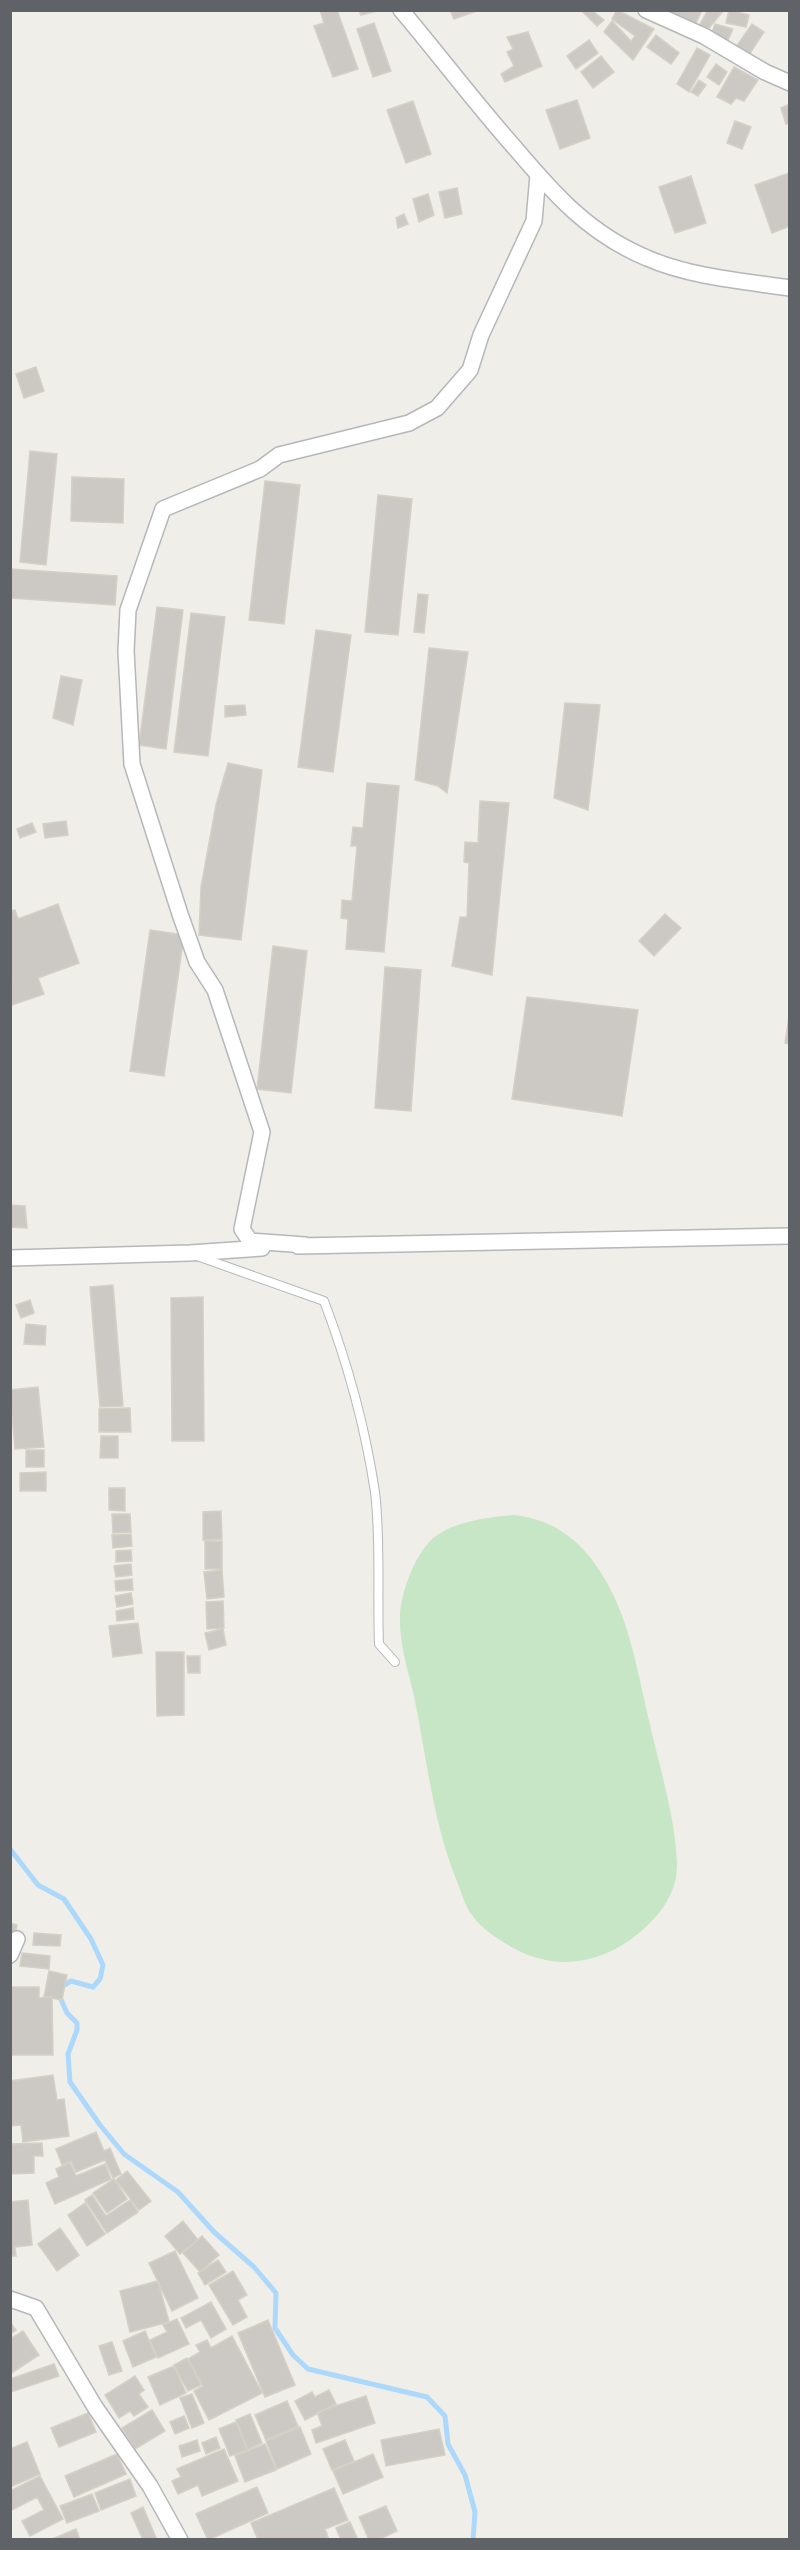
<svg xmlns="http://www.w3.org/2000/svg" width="800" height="2550" font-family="Lato,sans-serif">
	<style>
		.green { fill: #c6e6c6 }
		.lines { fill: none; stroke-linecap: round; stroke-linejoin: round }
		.stream { stroke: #acd8fc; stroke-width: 5 }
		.building { fill: #ccc9c4; stroke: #d5d0c6; stroke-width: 1.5 }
		.lane-casing { stroke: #b5b7bb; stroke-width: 10 }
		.street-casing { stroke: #b5b7bb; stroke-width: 18 }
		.lane { stroke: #fff; stroke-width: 8 }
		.street { stroke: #fff; stroke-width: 15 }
	</style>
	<rect width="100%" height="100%" fill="#f0eee8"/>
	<path class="green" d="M513,1515C547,1518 575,1535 595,1564C630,1612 637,1672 651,1729C661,1773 676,1820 677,1866C677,1884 669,1901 658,1914C619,1960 562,1978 508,1945C495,1937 481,1928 472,1915C465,1906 462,1894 458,1884C433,1824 427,1759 414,1696C408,1670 399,1643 400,1616C401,1592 414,1558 430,1541C451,1521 486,1518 513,1515Z"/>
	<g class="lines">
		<path class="stream" d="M10,1849L38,1885L64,1899L91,1939L103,1965L100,1979L93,1987L71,1981L61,1987
			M59,1995L67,2013L77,2023V2030L68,2054L70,2082L100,2125L124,2154L178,2192L214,2232L254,2267L276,2293L275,2328L293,2355L308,2369L427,2397L445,2416L448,2444L465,2475L475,2512L473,2540"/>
	</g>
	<path class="building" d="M320,10H337L358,69L333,77L314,26L324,23Z
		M359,10H377V11L361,15Z
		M450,10H479L454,19Z
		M581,10H591L604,20L597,26Z
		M617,10L654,29L633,60L604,32L612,21L631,41L635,36L612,19Z
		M667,10H702L695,25Z
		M708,10H724L709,28L699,26Z
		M729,10L749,15L746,27L726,23Z
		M374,23L391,71L373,77L357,29Z
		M715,24L733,29L728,40L711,35Z
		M752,24L764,32L749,55L736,47Z
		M528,32L542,66L505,82L501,74L514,66L507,52L513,49L507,37Z
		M656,35L679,53L671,64L647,47Z
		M589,40L598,53L576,69L567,56Z
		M697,48L710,55L689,92L677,84Z
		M601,56L614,72L593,88L581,72Z
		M716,64L727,72L719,85L707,77Z
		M734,67L758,80L744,101L736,98L731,104L717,97Z
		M699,80L706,85L698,96L691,92Z
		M577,100L590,138L560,149L546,110Z
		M413,101L431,154L406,163L387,110Z
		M790,104V123L786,124L781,108Z
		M735,121L751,127L742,149L727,143Z
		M789,173L790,226L772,233L755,185Z
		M691,176L706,223L675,233L659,187Z
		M457,188L462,214L445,218L439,192Z
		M428,194L434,215L419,222L413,199Z
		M404,214L408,224L398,228L396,218Z
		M36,367L44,391L24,398L16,374Z
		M30,451L57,454L46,565L20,562Z
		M72,477L124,479L123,523L71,521Z
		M265,481L300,485L284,624L249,620Z
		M378,495L412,499L398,635L365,632Z
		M10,569L117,576L115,605L10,598Z
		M418,594L428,595L424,633L414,632Z
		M157,607L183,610L166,749L139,745Z
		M191,613L225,617L208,756L174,752Z
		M316,630L351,635L333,772L298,767Z
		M429,648L468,652L447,793L438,786L415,780Z
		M61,676L82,680L73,725L53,718Z
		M565,703L600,705L588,810L554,798Z
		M245,705L246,715L225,717V706Z
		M228,763L262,770L241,940L199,935L201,887L216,805Z
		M367,783L399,786L384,952L346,949L348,919L341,918L342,900L352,901L357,846H351L353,827L363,828Z
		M480,801L509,803L492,975L452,966L460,917H467L469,863L464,862L465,842L478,843Z
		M66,821L68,835L45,838L43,824Z
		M32,823L36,832L20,838L17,829Z
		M58,904L79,963L38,978L44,994L12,1005L10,911L15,910L18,919Z
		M665,914L681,928L654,956L639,941Z
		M150,930L184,935L164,1076L130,1071Z
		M273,946L307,951L291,1093L257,1089Z
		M385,967L421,970L411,1111L375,1108Z
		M527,997L638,1010L622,1116L512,1099Z
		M790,1010V1044L785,1043Z
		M10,1205L25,1206L27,1228L10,1227Z
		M113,1285L123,1406L100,1407L90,1287Z
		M203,1297L204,1441H172L171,1298Z
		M30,1300L34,1313L21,1318L16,1305Z
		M26,1324L46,1326L45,1345L24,1344Z
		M38,1387L44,1447L15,1449L10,1390Z
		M130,1408L131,1432H99V1409Z
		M101,1436H118V1458H100Z
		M26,1450H44V1467H26Z
		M46,1472V1491H20V1473Z
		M109,1488H125V1511L109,1510Z
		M221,1511L222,1539L203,1540V1512Z
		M112,1514H130L131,1532L113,1533Z
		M131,1534L132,1546L113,1548L112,1535Z
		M205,1541H222V1569H205Z
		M131,1550L132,1561L116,1562V1551Z
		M131,1564L132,1575L116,1577L114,1566Z
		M222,1570L224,1597L207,1599L204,1572Z
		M132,1579L133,1590L116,1591L115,1581Z
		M131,1593L133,1604L117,1607L115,1596Z
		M223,1601L224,1628L207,1629L206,1602Z
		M133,1608L134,1619L117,1621L116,1611Z
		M138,1623L142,1653L113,1657L109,1626Z
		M223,1629L226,1645L209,1650L205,1633Z
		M156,1652H184V1715L157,1716Z
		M187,1656H200V1673H188Z
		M10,1923L17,1925L10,1958Z
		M34,1933L61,1935L60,1946L33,1945Z
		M22,1953L50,1956L49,1969L20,1966Z
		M49,1971L67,1975L62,2000L44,1997Z
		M10,1987H39V1998L52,1997L53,2055H10Z
		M53,2075L57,2100L64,2099L69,2136L23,2142L21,2125L10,2126V2081Z
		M96,2132L104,2151L110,2148L121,2174L113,2178L105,2160L76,2172L71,2161L62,2165L56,2149Z
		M42,2143L43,2156H34V2173L11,2174L10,2144Z
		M70,2163L76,2176L105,2164L111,2179L55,2204L46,2183L59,2177L56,2169Z
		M127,2171L151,2201L139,2210L116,2180Z
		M114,2179L127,2199L107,2213L93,2193Z
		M92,2195L106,2216L130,2200L138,2212L107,2233L85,2200Z
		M28,2200L32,2245L15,2247L16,2256H10V2202Z
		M85,2203L105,2234L87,2246L68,2215Z
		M183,2221L198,2240L180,2254L165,2236Z
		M60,2228L79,2255L57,2271L38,2244Z
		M202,2236L219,2255L200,2272L183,2253Z
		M175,2251L198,2298L172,2311L149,2263Z
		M218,2260L226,2272L205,2285L198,2273Z
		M233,2271L247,2295L238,2300L247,2317L233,2325L209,2285Z
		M158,2281L169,2322L130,2332L120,2291Z
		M211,2302L226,2329L211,2338L201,2320L186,2328L181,2318Z
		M177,2319L189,2344L158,2358L150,2340L167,2332L163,2325Z
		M268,2320L295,2385L265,2397L238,2333Z
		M10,2322L16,2330L10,2334Z
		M23,2331L39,2355L10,2374V2339Z
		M145,2331L156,2357L133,2367L123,2341Z
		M232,2336L262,2393L209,2420L194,2391L203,2386L188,2359L200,2352L196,2345L207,2340L211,2348Z
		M112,2342L122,2371L109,2375L99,2346Z
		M187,2358L201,2385L188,2391L174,2365Z
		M54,2364L59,2376L11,2392L10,2379Z
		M174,2366L186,2393L160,2405L148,2377Z
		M135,2376L144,2390L139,2394L148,2407L134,2416L130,2411L119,2418L105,2395Z
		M329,2390L336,2404L305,2420L295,2401L312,2392L315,2397Z
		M192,2394L204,2423L192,2428L180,2398Z
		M366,2396L375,2423L316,2443L312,2430L322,2426L317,2412Z
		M287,2401L298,2426L266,2440L255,2415Z
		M152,2410L165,2431L135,2449L122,2428Z
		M88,2413L96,2432L59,2447L51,2428Z
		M250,2414L262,2443L248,2449L236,2420Z
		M184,2416L189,2428L175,2434L170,2422Z
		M236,2422L247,2450L230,2456L219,2429Z
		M300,2427L311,2454L277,2469L266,2441Z
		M439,2429L445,2455L386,2466L381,2440Z
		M216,2437L220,2448L206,2454L202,2443Z
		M197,2440L200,2451L182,2457L179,2446Z
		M345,2440L354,2461L332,2470L323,2449Z
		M27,2442L40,2474L10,2487V2449Z
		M265,2444L276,2470L245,2482L235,2456Z
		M224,2449L238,2481L202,2496L198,2485L178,2494L172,2481L181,2477L177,2469Z
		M117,2454L126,2474L74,2497L65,2476Z
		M373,2454L383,2477L343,2494L333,2471Z
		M40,2476L63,2519L30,2536L22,2521L44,2510L37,2497L10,2511V2491Z
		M130,2479L136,2496L101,2510L95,2493Z
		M257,2487L268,2513L208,2540L196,2514Z
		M334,2488L348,2520L325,2529L329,2540H258L251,2523Z
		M92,2494L99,2511L67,2523L60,2506Z
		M386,2506L397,2531L378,2540H369L359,2517Z
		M143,2507L157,2540H143L131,2513Z
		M350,2522L358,2540H341L336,2528Z
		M76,2529L80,2540H50Z"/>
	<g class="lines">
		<g class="lane-casing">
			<path id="lane" d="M197,1256L324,1301C348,1364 365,1426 375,1492C381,1542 377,1594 379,1644L395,1662"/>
		</g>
		<g class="street-casing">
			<path id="street" d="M401,10C440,56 475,103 515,148C554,194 589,234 647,258C690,277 743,281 790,288
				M646,10L704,36L765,72L790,83
				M305,1245L250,1241L242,1229L262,1132L215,990L197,962L180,914L132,764L126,651L128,610L163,509L260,469L279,455L409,423L437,408L470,370L481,335L534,221L538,175
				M298,1246L790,1236
				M10,1258L190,1253L262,1248
				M10,1955L17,1939
				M10,2299L36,2308L95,2407L150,2486L180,2540"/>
		</g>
		<use href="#lane" class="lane"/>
		<use href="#street" class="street"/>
	</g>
	<rect width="800" height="2550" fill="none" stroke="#5f6267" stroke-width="24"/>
</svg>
